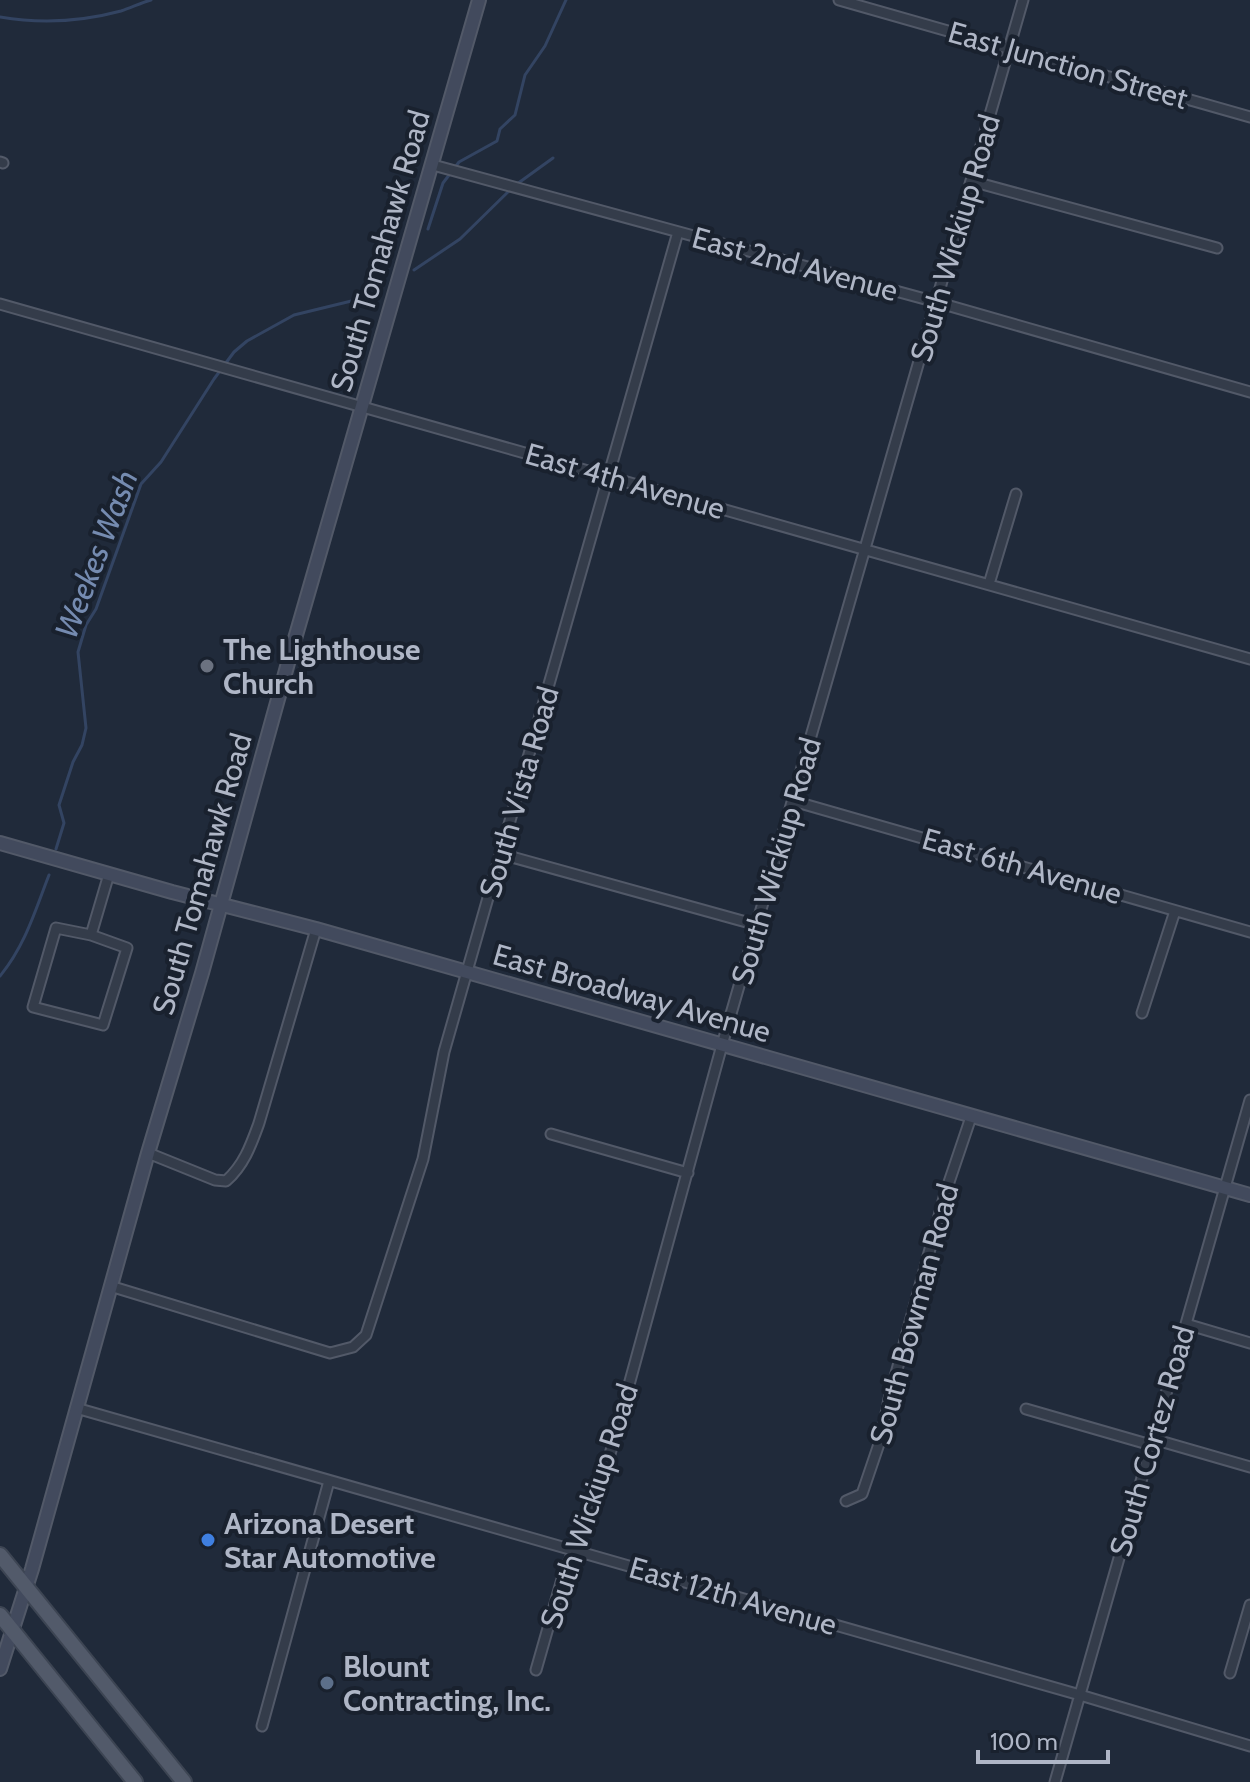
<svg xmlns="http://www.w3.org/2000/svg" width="1250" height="1782" font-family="Cabin,sans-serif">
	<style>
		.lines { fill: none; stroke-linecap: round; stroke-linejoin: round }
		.stream { stroke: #334462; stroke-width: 3 }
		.minor-casing { stroke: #525968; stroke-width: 13 }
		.secondary-casing { stroke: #525968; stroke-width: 16 }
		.primary-casing { stroke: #3d4553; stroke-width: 18 }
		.minor { stroke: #343c4a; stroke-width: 9 }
		.secondary { stroke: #424a5d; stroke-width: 12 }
		.primary { stroke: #525a6a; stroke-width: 14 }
		.worship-dot { fill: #6b7280; stroke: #19212e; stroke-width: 3 }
		.shop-dot { fill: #3f7fe0; stroke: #19212e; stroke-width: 3 }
		.service-dot { fill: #5c6f8a; stroke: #19212e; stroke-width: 3 }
		.labels { text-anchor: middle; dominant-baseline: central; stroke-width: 8; stroke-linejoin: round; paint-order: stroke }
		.street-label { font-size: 30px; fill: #afb6c6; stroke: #19212e }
		.poi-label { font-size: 30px; font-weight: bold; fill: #afb6c6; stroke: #19212e; text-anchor: start }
		.water-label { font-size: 32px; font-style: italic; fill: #758bb0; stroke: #19212e }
	</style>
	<rect width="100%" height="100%" fill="#202a3a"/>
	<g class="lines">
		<path class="stream" d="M0,17C41,24 80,22 121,11C131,8 140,3 151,0
			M517,184L553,158
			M428,229L443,183L459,162L497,141L500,129L515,115L525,75L545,46L566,0
			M414,270L460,239L511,189
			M56,849L64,823L59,805L73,762L82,745L86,728L78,652L86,625L96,609L141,484L161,462L214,379L234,352L247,341L294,315L376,295
			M0,976C25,946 35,911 49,875"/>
		<g class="minor-casing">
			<path id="minor" d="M839,0L1250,117
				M0,162L3,163
				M433,165L936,302L1250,392
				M971,181L1217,248
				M0,304L1250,659
				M989,584L1016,494
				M793,801L1250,932
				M501,854L757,925
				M56,928L91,935L127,948L103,1025L33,1007Z
				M91,935L109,874
				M1142,1013L1175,911
				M551,1134L688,1173
				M148,1153L215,1180L226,1181C244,1165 251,1145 259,1123L316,929
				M110,1286L330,1353L353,1347L366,1335L423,1159L444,1052L678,232
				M1186,1324L1250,1343
				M76,1408L1080,1695L1250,1746
				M1026,1409L1151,1445
				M1153,1439L1250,1467
				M846,1501L862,1494L881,1438L889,1399L945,1194L971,1117
				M536,1670L564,1572L598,1498L722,1045L1023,0
				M1230,1673L1250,1605
				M262,1726L329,1481
				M1055,1782L1250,1100"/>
		</g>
		<g class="secondary-casing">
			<path id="secondary" d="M0,843L172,892L316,929L1250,1195
				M0,1669L32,1569L148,1153L202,973L288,663L479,0"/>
		</g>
		<g class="primary-casing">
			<path id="primary" d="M0,1555L184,1782
				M0,1615L135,1782"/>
		</g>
		<use href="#minor" class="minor"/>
		<use href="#secondary" class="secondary"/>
		<use href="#primary" class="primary"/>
	</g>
	<circle class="worship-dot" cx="207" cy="666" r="8"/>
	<circle class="shop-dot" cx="208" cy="1540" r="8"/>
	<circle class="service-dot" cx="327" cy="1683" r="8"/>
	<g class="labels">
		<g class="street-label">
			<text transform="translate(1068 65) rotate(16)">East Junction Street</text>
			<text transform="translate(955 238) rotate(-74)">South Wickiup Road</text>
			<text transform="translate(380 251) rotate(-74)">South Tomahawk Road</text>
			<text transform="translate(795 264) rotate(15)">East 2nd Avenue</text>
			<text transform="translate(625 481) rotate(16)">East 4th Avenue</text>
			<text transform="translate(519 792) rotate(-74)">South Vista Road</text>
			<text transform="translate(776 861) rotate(-74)">South Wickiup Road</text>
			<text transform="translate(1022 866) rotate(16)">East 6th Avenue</text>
			<text transform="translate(202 874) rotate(-74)">South Tomahawk Road</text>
			<text transform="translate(632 993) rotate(16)">East Broadway Avenue</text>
			<text transform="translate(914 1314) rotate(-75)">South Bowman Road</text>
			<text transform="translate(1152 1441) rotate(-74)">South Cortez Road</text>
			<text transform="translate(589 1506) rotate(-72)">South Wickiup Road</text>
			<text transform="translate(733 1596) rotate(16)">East 12th Avenue</text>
		</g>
		<g class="poi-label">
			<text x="223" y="649">The Lighthouse<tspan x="223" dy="34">Church</tspan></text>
			<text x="224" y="1523">Arizona Desert<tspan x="224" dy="34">Star Automotive</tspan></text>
			<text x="343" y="1666">Blount<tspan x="343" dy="34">Contracting, Inc.</tspan></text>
		</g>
		<g class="water-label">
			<text transform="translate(96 554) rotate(-69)">Weekes Wash</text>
		</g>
	</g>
	<path d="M978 1750v12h130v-12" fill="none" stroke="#afb6c6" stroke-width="4"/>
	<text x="990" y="1750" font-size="24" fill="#afb6c6" stroke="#19212e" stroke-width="6" paint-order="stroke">100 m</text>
</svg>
